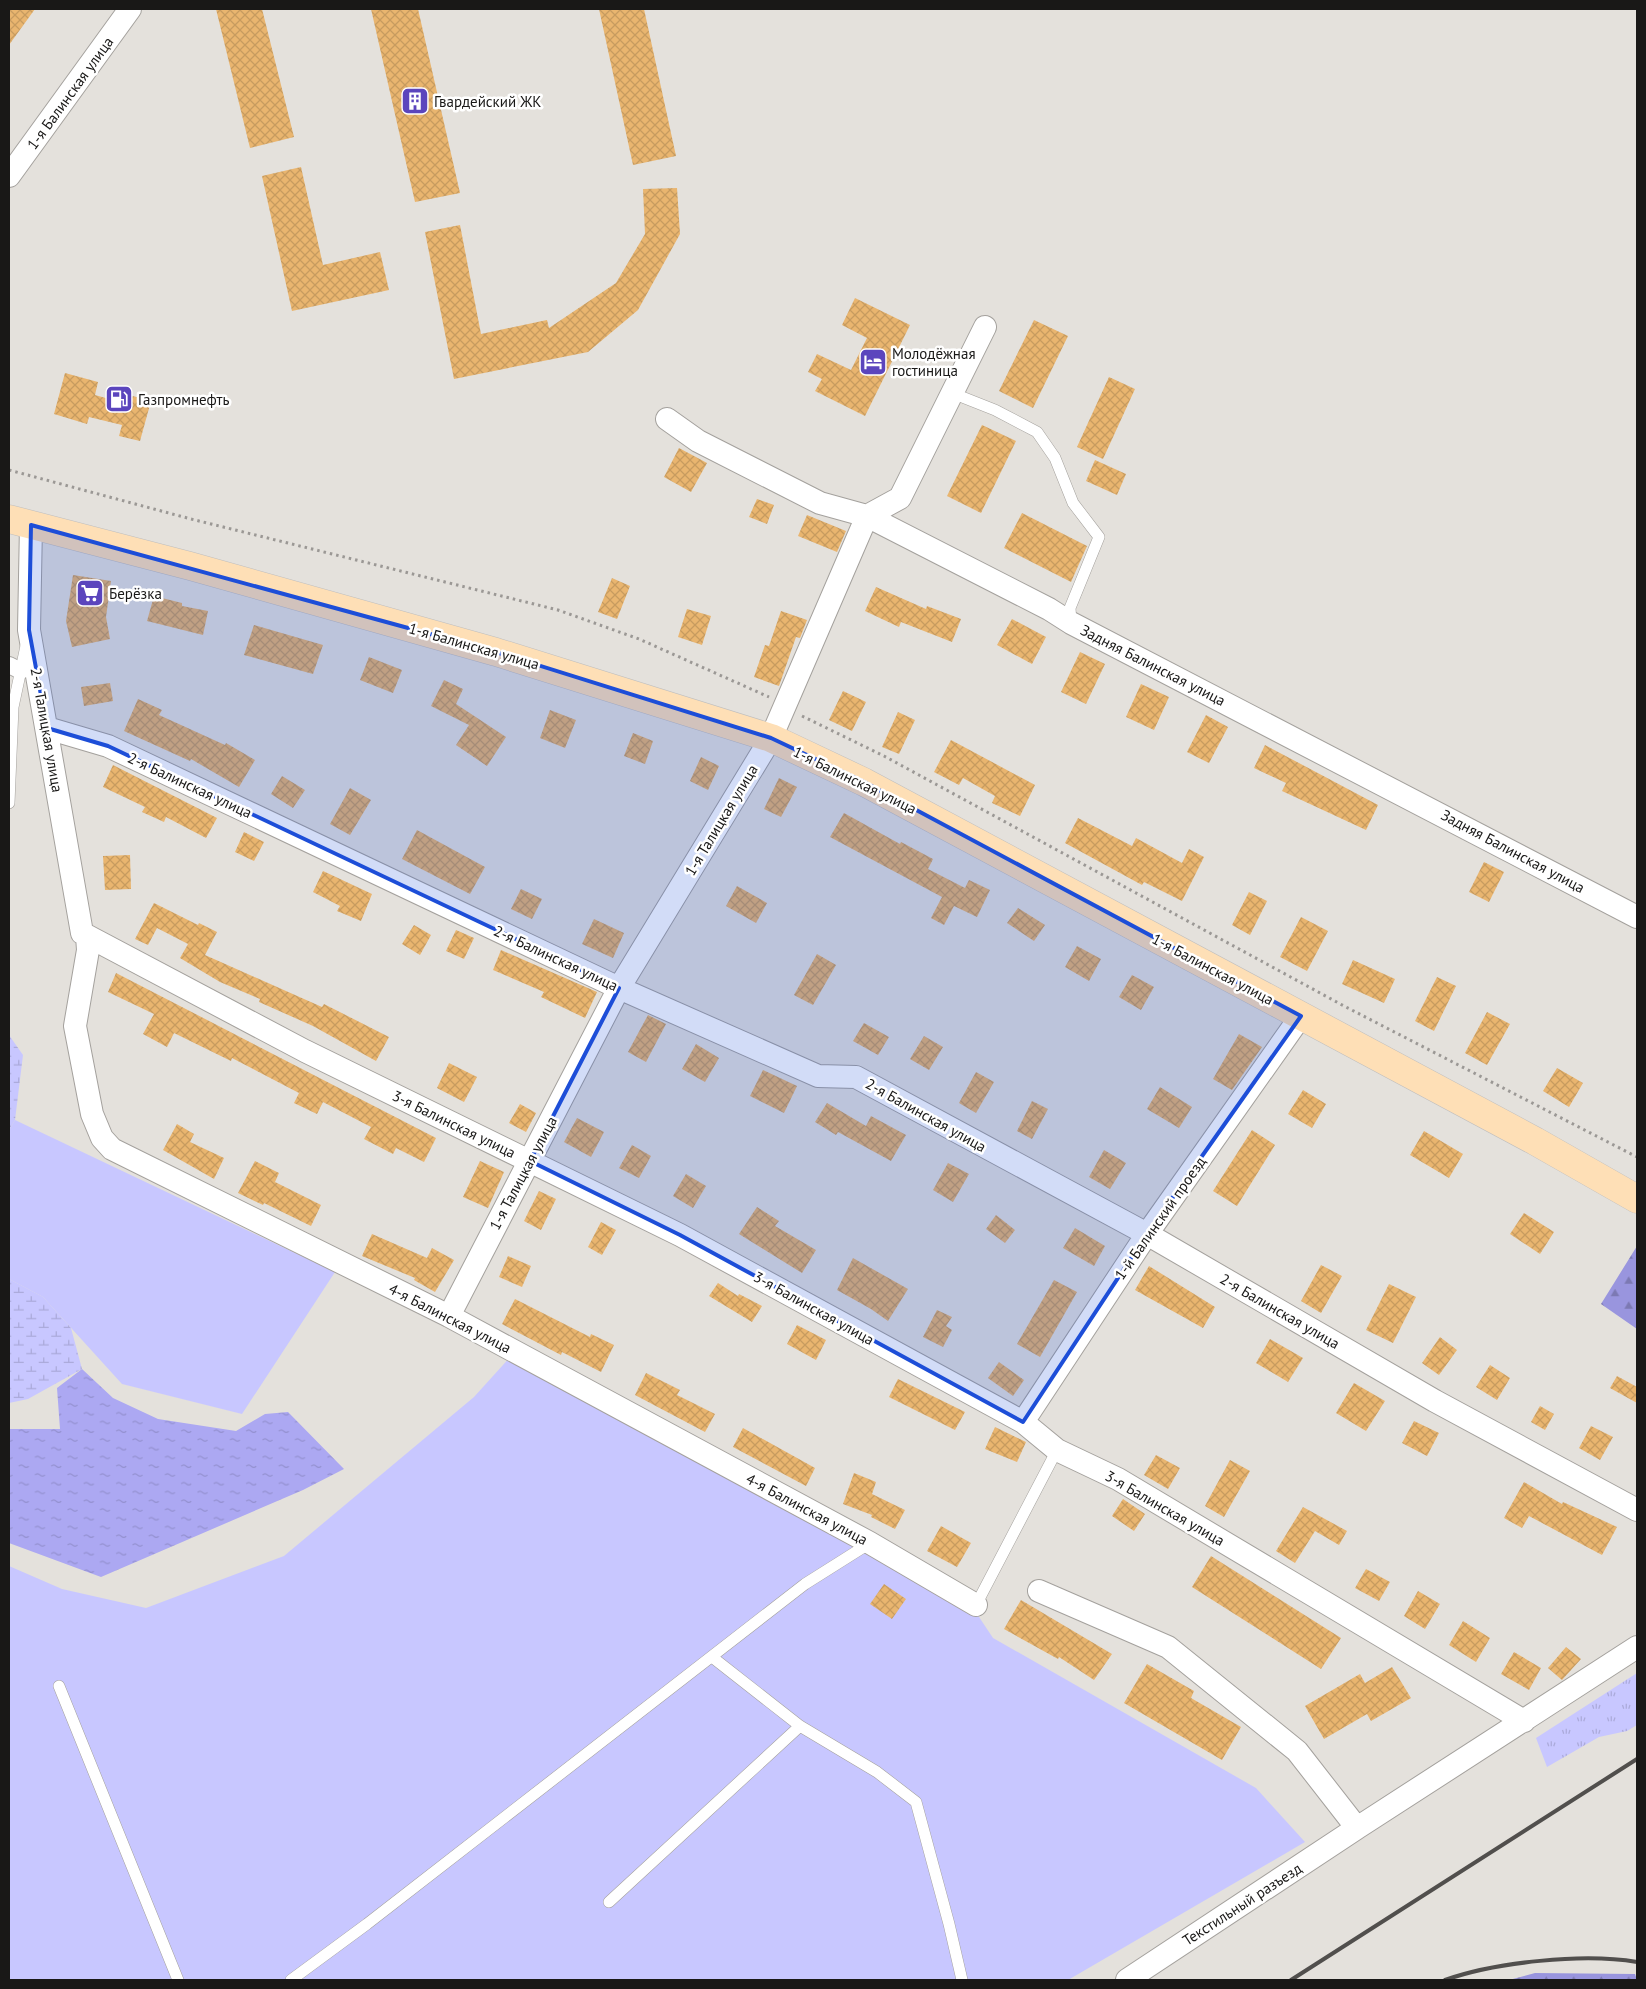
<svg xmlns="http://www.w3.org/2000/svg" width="1646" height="1989" font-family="'PT Sans',sans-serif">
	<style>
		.grass { fill: url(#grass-tufts) }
		.forest { fill: url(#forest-firs) }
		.wetland { fill: url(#wetland-marsh) }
		.garden { fill: #c8c7ff }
		.water { fill: url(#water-ripples) }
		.building { fill: url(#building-cross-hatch) }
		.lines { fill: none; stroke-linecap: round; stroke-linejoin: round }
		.service-casing { stroke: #a4a19d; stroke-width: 12 }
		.pedestrian-casing { stroke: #a4a19d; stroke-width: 18 }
		.minor-casing { stroke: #a4a19d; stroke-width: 24 }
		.primary-casing { stroke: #bfbebe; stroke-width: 29 }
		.path { stroke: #9b9895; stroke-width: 3; stroke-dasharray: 2.5 4; stroke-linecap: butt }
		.service { stroke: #fff; stroke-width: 11 }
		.pedestrian { stroke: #fff; stroke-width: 16 }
		.minor { stroke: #fff; stroke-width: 22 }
		.primary { stroke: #fedfb6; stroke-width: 28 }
		.rail { stroke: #514f4d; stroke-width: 4 }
		.marked { fill: #1d4ed8; fill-opacity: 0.2; stroke: #1d4ed8; stroke-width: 4; stroke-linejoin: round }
		.labels { text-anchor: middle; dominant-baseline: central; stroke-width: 5; stroke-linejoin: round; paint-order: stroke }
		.street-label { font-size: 15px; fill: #191817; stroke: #fff }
		.poi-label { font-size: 15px; fill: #191817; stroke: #fff; text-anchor: start }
	</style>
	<defs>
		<pattern id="grass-tufts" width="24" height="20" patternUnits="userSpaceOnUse" patternTransform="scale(1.25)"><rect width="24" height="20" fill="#c8c7ff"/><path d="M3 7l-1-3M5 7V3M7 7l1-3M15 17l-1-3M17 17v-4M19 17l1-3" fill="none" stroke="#abaada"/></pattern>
		<pattern id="forest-firs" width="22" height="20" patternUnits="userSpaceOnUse" patternTransform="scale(1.25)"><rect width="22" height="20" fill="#9995de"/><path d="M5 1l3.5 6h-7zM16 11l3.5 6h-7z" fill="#7c79b3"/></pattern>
		<pattern id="wetland-marsh" width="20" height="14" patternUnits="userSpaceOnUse" patternTransform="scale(1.25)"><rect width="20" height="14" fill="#c8c7ff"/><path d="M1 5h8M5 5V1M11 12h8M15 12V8" fill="none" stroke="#abaada"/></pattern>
		<pattern id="water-ripples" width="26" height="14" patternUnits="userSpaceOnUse" patternTransform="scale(1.25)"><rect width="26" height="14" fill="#aca8f2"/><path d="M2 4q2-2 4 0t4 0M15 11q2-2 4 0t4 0" fill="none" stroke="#9390cf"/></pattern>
		<pattern id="building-cross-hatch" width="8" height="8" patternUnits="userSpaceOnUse" patternTransform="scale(1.25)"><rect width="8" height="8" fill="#e9b56f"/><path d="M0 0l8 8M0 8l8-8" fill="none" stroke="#c79b5f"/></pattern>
	</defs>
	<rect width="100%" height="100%" fill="#e4e1dc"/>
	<path class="grass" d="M1637,1673V1725L1627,1731L1599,1737L1547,1767L1536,1738Z"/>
	<path class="forest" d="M1637,1246V1329L1601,1304Z
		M1535,1973L1635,1974L1637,1980H1509Z"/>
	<path class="wetland" d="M9,1035L23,1055L15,1120L9,1130Z
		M9,1279L43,1297L71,1328L82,1369L28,1399L9,1403Z"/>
	<path class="garden" d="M15,1120L335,1272L242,1414L122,1384L43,1297L9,1279V1130Z
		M513,1354L977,1614L993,1638L1256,1788L1305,1842L1068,1980H9V1566L62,1589L146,1608L284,1556L474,1397Z"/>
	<path class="water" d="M82,1369L113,1398L158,1419L236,1431L265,1414L288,1412L344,1469L303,1490L101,1577L9,1543V1429H60L57,1388Z"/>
	<path class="building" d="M9,9H35L9,45Z
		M216,9H262L294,137L250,148Z
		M371,9H418L460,193L415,202Z
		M599,9H644L676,156L633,165Z
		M301,167L323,265L380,252L389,290L292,311L262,176Z
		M677,188L680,234L638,310L588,352L454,379L425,232L460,225L481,334L547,320L549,328L616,283L645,234L643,189Z
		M855,298L910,325L865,416L815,391L822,379L808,372L817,354L851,370L867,338L842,325Z
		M1034,320L1068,336L1033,408L999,391Z
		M65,373L98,382L95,395L127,404L129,395L151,401L140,441L119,436L122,425L89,417L87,424L54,414Z
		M1109,377L1135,389L1103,459L1077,447Z
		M982,425L1016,441L981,513L947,496Z
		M679,448L707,463L691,492L664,477Z
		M1095,460L1126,474L1117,495L1086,481Z
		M757,499L774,505L767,524L749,517Z
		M1022,513L1087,546L1071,582L1004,548Z
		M807,515L846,531L837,552L798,536Z
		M73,575L111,581L106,617L110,639L72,647L66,621Z
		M612,578L630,586L617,619L598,612Z
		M876,587L926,609L927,606L961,619L952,642L901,622L899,627L865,611Z
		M154,596L182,603V606L208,611L203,635L147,621Z
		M687,609L711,616L702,645L678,637Z
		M781,611L807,620L800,638L796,637L779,686L754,677L765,645L769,646Z
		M1012,619L1046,637L1032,664L997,645Z
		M254,625L323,645L313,674L244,655Z
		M1080,652L1105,664L1086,704L1061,692Z
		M369,657L402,670L393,693L360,680Z
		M444,680L463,689L456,704L506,737L487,766L456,745L469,725L431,706Z
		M110,683L113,701L84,706L81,687Z
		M1141,684L1169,697L1154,730L1126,717Z
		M843,691L866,702L852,731L829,720Z
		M138,699L162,710L159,715L225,745L226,743L255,760L239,787L191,759L190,761L124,731Z
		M550,710L576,720L565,748L540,738Z
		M898,712L915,720L899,754L882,747Z
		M1206,715L1228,727L1209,763L1187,752Z
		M633,733L653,741L645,764L624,756Z
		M951,740L1035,785L1020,816L992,803L995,796L963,778L959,785L934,772Z
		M1265,745L1378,805L1366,830L1282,791L1286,783L1254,768Z
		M701,757L719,766L708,790L690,781Z
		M113,765L217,818L206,838L166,817L164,822L142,812L145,807L103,787Z
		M282,776L305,790L293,808L271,794Z
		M779,778L797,787L781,817L764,809Z
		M350,788L371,800L350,835L330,824Z
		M844,813L900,844L901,842L933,859L928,869L965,888L969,880L990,890L977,917L954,906L944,925L931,918L942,897L830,837Z
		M1078,818L1132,846L1136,838L1182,863L1189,849L1204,857L1182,901L1144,882L1142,885L1065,843Z
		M417,830L485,867L470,894L402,859Z
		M244,832L264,842L254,861L235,852Z
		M130,855L131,889L105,890L103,856Z
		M1484,862L1504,872L1489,902L1469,892Z
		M323,871L372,894L361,921L337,911L340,906L313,892Z
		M737,886L767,903L756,923L726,906Z
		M521,889L542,899L532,919L511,909Z
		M1249,892L1267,901L1250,935L1232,925Z
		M154,903L198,925L199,923L217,932L205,955L322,1007L324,1004L389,1037L376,1061L313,1026L259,1002L260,999L220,982L180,958L188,944L157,928L148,945L135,939Z
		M1018,908L1045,925L1034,941L1007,923Z
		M1301,917L1328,931L1307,971L1280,957Z
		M594,919L624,933L613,958L582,944Z
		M414,925L431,935L420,955L402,944Z
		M456,930L474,938L464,959L446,951Z
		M1077,946L1101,959L1089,981L1065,967Z
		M501,950L597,992L585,1018L541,997L544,992L493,970Z
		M817,954L836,965L813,1005L794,995Z
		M1353,960L1395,979L1384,1003L1342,984Z
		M116,973L436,1138L424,1162L396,1148L393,1154L364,1139L371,1127L323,1102L317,1114L294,1103L299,1093L232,1058L231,1061L174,1033L167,1047L143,1034L154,1014L108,992Z
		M1132,975L1154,987L1141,1010L1119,997Z
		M1437,977L1456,986L1434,1031L1415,1021Z
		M1487,1012L1510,1024L1487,1065L1465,1053Z
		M648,1015L666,1024L646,1062L628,1052Z
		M864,1023L889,1037L878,1055L853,1041Z
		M1239,1034L1262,1047L1232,1090L1213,1079Z
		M924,1036L943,1047L929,1070L910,1059Z
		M696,1044L719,1058L705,1082L682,1069Z
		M449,1063L477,1077L464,1102L437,1088Z
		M1557,1068L1583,1083L1569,1107L1543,1091Z
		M763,1070L797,1086L784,1113L750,1096Z
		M976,1072L994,1082L976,1113L959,1103Z
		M1160,1087L1192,1107L1179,1128L1147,1109Z
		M1303,1090L1326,1104L1312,1128L1288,1114Z
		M1032,1101L1048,1109L1032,1139L1017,1131Z
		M827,1103L866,1126L871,1116L906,1135L891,1161L838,1132L836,1135L815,1122Z
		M520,1104L536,1113L526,1132L509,1123Z
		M577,1118L604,1132L591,1157L564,1142Z
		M177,1124L194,1134L190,1142L224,1158L214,1179L163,1150Z
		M1252,1130L1275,1145L1237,1206L1213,1191Z
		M1424,1131L1463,1154L1449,1178L1410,1155Z
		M632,1145L651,1156L639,1178L619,1168Z
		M1104,1150L1126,1163L1110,1189L1089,1177Z
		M255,1161L279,1173L275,1182L321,1205L311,1226L264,1203L263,1205L238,1193Z
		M480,1161L504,1172L488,1208L463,1197Z
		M948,1163L969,1174L953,1202L933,1190Z
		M686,1174L706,1186L693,1208L673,1196Z
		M539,1191L556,1199L541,1230L524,1221Z
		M757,1207L779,1221L775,1226L816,1250L802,1273L739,1234Z
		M1524,1213L1554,1232L1540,1254L1510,1234Z
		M996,1215L1015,1230L1005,1243L986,1229Z
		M601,1222L616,1230L602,1255L588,1247Z
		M1075,1228L1105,1246L1094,1266L1063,1248Z
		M372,1234L427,1258L432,1248L454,1260L435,1292L414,1280L415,1278L362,1256Z
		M508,1256L531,1266L522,1287L499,1277Z
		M853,1258L908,1289L888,1321L871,1309L837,1290Z
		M1321,1265L1342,1276L1321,1313L1301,1301Z
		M1149,1266L1215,1307L1203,1328L1135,1290Z
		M1054,1280L1077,1292L1040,1357L1017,1344Z
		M718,1283L738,1296L739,1294L762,1306L752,1322L709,1296Z
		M1389,1284L1416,1297L1393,1343L1366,1330Z
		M515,1299L590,1337L591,1334L614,1345L601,1372L562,1352L561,1355L502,1324Z
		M937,1310L952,1317L946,1326L952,1330L943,1347L923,1337Z
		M797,1325L826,1340L816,1360L787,1344Z
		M1440,1337L1457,1350L1439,1375L1422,1363Z
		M1270,1339L1303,1358L1288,1382L1256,1363Z
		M999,1362L1024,1380L1013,1396L988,1378Z
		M1490,1365L1510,1378L1497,1400L1476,1387Z
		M646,1373L680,1390L677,1395L715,1414L705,1432L635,1395Z
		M1617,1376L1637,1387V1403L1610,1388Z
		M898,1379L965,1412L955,1430L889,1397Z
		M1354,1383L1385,1401L1366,1431L1336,1413Z
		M1540,1406L1554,1414L1545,1430L1531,1422Z
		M1414,1421L1439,1433L1427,1456L1402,1443Z
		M1591,1426L1613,1437L1600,1460L1579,1448Z
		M995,1427L1026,1442L1017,1462L985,1449Z
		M743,1428L815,1468L806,1486L733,1447Z
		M1156,1455L1180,1468L1168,1489L1144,1475Z
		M1230,1460L1250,1471L1224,1517L1205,1506Z
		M854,1473L876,1482L872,1494L905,1510L895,1529L871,1517L872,1515L843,1504Z
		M1524,1482L1562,1504L1563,1502L1617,1527L1602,1555L1529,1516L1522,1528L1504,1518Z
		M1123,1499L1145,1514L1134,1531L1112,1516Z
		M1303,1507L1347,1531L1339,1545L1315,1531L1295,1563L1276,1551Z
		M941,1526L971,1543L957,1567L927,1551Z
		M1211,1556L1341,1638L1321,1669L1192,1587Z
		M1366,1569L1390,1582L1379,1601L1355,1588Z
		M884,1584L906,1599L892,1619L870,1604Z
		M1418,1591L1440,1604L1425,1629L1404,1616Z
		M1021,1600L1112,1654L1094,1680L1059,1657L1058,1659L1004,1629Z
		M1463,1621L1490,1638L1476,1662L1449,1645Z
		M1566,1647L1581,1659L1562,1680L1548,1668Z
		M1514,1652L1541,1668L1529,1690L1501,1674Z
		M1147,1664L1194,1691L1191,1698L1241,1727L1222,1760L1124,1703Z
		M1392,1667L1411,1698L1371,1721L1367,1714L1324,1739L1305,1706L1360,1674L1365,1683Z"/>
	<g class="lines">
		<g class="service-casing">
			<path id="service" d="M952,393L995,410L1037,432L1055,458L1073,503L1099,537L1070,608L1071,623
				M9,803L13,707L26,646
				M976,1605L1057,1450
				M712,1657L800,1726L877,1772L916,1802L949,1924L962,1980
				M59,1686L178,1980
				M609,1902L800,1726
				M291,1980L367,1924L805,1584L870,1543"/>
		</g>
		<g class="pedestrian-casing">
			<path id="pedestrian" d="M9,665L21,671"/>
		</g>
		<g class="minor-casing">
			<path id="minor" d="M9,176L130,9
				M667,419L698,441L820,503L867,516L1049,609L1071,623L1637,917
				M31,525L29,630L82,933L305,1051L680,1235L1023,1422L1057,1450L1118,1479L1524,1721
				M47,728L108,746L619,988L818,1076L856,1077L1147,1234L1435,1401L1637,1510
				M87,936L88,950L75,1026L92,1114L102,1138L112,1149L449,1316L870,1543L976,1605
				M449,1316L619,988L771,738L867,516L900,498L985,327
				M1023,1422L1147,1234L1301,1016
				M1039,1591L1168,1647L1297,1751L1357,1828L1637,1647
				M1127,1980L1357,1828"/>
		</g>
		<g class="primary-casing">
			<path id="primary" d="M9,519L190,566L496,652L771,738L864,782L1535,1141L1637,1199"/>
		</g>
		<path class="path" d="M9,470L191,519L558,610L639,639L769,697
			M802,716L884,756L1344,1006L1637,1157"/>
		<use href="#service" class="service"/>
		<use href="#pedestrian" class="pedestrian"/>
		<use href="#minor" class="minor"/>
		<use href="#primary" class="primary"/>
		<path class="rail" d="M1291,1980L1637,1759
			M1445,1980C1496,1962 1583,1953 1637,1962"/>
	</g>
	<path class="marked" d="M31,525L496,652L771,738L864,782L1301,1016L1147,1234L1023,1422L680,1235L530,1161L619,988L108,746L47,728L29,630Z"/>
	<defs>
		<g id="building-square" transform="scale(1.4375)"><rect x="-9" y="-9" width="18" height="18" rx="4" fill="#5b45bd" stroke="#fff"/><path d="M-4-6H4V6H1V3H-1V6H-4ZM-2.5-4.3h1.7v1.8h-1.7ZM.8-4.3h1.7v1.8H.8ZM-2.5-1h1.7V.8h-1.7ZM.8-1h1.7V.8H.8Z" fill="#fff"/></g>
		<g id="hotel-square" transform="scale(1.4375)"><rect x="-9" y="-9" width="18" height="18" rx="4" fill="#5b45bd" stroke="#fff"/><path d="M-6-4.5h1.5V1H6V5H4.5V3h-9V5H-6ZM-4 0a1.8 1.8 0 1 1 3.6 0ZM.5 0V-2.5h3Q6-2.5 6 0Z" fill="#fff"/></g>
		<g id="fuel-square" transform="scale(1.4375)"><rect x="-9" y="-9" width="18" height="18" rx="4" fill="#5b45bd" stroke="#fff"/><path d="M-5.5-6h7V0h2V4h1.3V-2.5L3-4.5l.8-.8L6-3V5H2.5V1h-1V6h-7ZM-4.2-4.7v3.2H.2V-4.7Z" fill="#fff"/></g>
		<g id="supermarket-square" transform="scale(1.4375)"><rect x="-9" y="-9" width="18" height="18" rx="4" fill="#5b45bd" stroke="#fff"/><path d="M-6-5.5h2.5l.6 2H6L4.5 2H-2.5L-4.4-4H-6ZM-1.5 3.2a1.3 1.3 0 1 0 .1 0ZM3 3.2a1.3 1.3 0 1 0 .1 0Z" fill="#fff"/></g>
	</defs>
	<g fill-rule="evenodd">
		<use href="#building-square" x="415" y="101"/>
		<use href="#hotel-square" x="873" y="362"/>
		<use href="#fuel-square" x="119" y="399"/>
		<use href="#supermarket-square" x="90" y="593"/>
	</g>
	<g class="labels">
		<g class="street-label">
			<text transform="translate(70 93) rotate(-54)">1-я Балинская улица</text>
			<text transform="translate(474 646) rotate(16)">1-я Балинская улица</text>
			<text transform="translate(1153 665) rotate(27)">Задняя Балинская улица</text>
			<text transform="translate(47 730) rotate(80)">2-я Талицкая улица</text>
			<text transform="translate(855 780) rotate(26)">1-я Балинская улица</text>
			<text transform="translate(190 785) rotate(25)">2-я Балинская улица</text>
			<text transform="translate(721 820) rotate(-59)">1-я Талицкая улица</text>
			<text transform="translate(1513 851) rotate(28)">Задняя Балинская улица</text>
			<text transform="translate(556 958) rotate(25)">2-я Балинская улица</text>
			<text transform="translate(1213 969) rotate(28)">1-я Балинская улица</text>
			<text transform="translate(926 1115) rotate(29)">2-я Балинская улица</text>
			<text transform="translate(454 1124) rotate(26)">3-я Балинская улица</text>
			<text transform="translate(523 1173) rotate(-62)">1-я Талицкая улица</text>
			<text transform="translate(1160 1218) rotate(-55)">1-й Балинский проезд</text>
			<text transform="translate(814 1308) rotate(29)">3-я Балинская улица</text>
			<text transform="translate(1280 1311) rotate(30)">2-я Балинская улица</text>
			<text transform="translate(450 1318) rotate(27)">4-я Балинская улица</text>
			<text transform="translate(1165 1508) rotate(30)">3-я Балинская улица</text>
			<text transform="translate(807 1509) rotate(28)">4-я Балинская улица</text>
			<text transform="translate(1242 1904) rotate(-33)">Текстильный разъезд</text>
		</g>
		<g class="poi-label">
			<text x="434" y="101">Гвардейский ЖК</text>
			<text x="892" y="353">Молодёжная<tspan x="892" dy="17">гостиница</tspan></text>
			<text x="138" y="399">Газпромнефть</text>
			<text x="109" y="593">Берёзка</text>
		</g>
	</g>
	<rect width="1646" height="1989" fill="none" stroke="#191817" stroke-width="20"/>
</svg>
